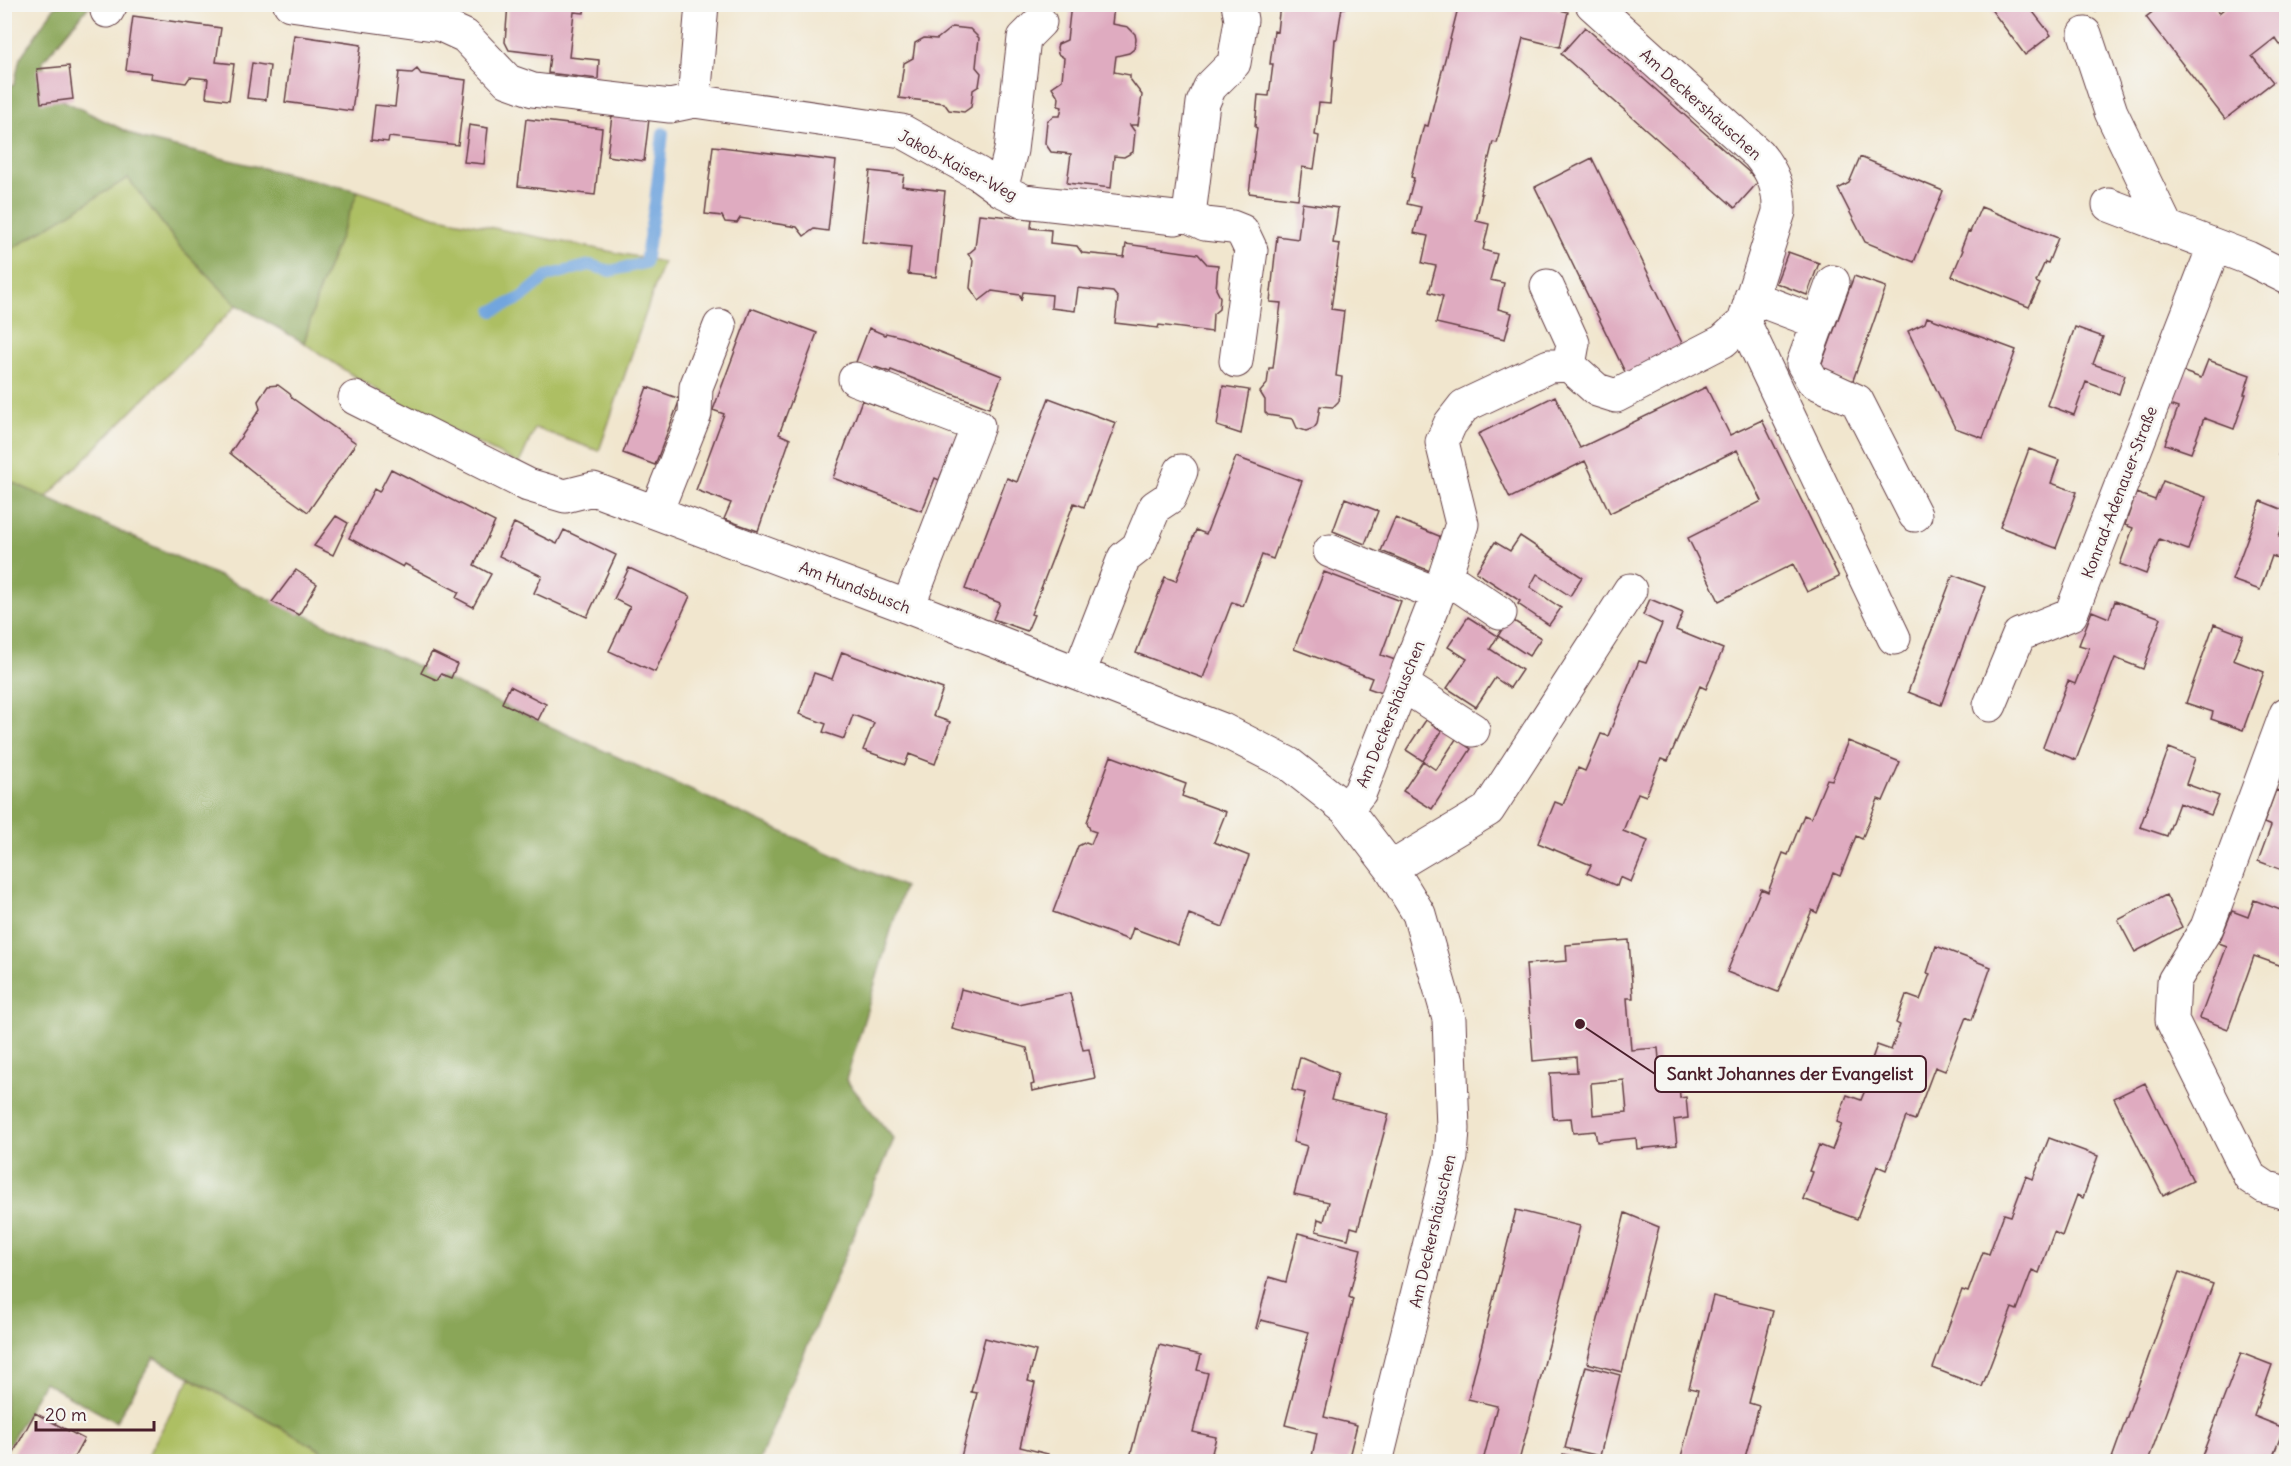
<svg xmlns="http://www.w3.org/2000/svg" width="2291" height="1466" font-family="Delius,sans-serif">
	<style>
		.green { fill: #adbf63; stroke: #7c6f47; stroke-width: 1.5 }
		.forest { fill: #8aa659; stroke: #6a6242; stroke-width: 1.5 }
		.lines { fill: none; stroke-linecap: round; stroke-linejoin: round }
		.stream { stroke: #71a5de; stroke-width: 12 }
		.building { fill: #dfabc0; fill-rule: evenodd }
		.minor-casing { stroke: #633d43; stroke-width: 35 }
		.minor { stroke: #fff; stroke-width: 33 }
		.labels { text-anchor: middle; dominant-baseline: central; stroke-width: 5; stroke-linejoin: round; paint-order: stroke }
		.street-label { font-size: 16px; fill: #4a1f2b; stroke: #f6f6f2 }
		.leader { fill: none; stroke: #4a1f2b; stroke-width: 2 }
		.callout-dot { fill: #4a1f2b; stroke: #f6f6f2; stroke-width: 2 }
		.callout { fill: #f6f6f2; stroke: #4a1f2b; stroke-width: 2 }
		.callout-label { font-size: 18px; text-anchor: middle; font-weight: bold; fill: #4a1f2b }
	</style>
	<rect width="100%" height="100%" fill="#f6f6f2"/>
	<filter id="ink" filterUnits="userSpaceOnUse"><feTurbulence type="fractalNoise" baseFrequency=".0167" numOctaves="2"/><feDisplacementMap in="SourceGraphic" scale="12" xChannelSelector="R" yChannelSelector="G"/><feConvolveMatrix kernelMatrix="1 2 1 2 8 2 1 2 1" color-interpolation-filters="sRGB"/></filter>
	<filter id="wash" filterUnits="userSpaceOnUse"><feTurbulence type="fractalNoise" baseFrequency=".008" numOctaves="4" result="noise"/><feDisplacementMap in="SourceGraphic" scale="24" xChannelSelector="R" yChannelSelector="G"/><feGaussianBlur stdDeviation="1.35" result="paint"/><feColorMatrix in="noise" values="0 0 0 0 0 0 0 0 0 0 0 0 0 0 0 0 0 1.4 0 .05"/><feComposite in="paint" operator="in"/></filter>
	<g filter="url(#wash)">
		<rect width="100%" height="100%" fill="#f1e6ce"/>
		<path class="green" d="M128,177L180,247L237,305L46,498L5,479V253Z
			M358,191L434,216L663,262L599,451L535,428L519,464L399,403L349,373L304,343L319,290Z
			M190,1378L340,1461L144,1462Z"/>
		<path class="forest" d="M56,5H90L42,62L56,97L142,139L358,191L319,290L304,343L237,305L180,247L128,178L5,253V85H14L20,58Z
			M5,479L904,887L846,1080L894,1139L759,1461H340L154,1357L116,1422L44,1382L5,1452Z"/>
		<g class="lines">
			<path class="stream" d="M493,311L521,298L547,276L590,265L610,271L645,263L655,202L663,133"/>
		</g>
		<g id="blocks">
			<path class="building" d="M508,4H585L584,13L574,12L569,57L599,60L598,79L548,73L550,55L509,50L505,42Z
				M1071,4L1114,7L1112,24L1128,27L1135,34L1136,39L1134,49L1129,53L1116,56L1114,72L1130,75V79L1142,95L1138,125H1130L1135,132L1133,152L1124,157L1114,156L1111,188L1067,183L1071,154L1051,152L1045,143L1047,121L1054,116H1060L1062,107L1058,106L1059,98L1052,87L1062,80L1064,58L1058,54L1057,47L1058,44L1067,40Z
				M1280,4H1345L1344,8L1342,7L1337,39H1335L1330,104L1319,103L1315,135L1319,136L1314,169L1302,167L1298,199L1249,193L1257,128L1255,127L1258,95L1269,96L1273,64H1270L1274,31L1277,32Z
				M1459,4H1536L1568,12L1560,47L1523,38L1497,143L1493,142L1480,194H1482L1476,221L1489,224L1483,250L1497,254L1490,280L1504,283L1498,309L1512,313L1505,339L1436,323L1443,296L1429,292L1436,266L1422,263L1428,236L1414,233L1421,207L1407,204L1414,178L1411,177L1424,125L1428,126Z
				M1987,4H2027L2051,35L2025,55Z
				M2090,4H2106L2096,12Z
				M2163,4H2212L2219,13L2230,4H2286V53L2275,38L2252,56L2273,82L2225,119L2146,17Z
				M133,16L221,28L216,62L234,64L229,100L206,97L208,79L190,77L186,83L150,78L151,73L126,70Z
				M952,27L970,29L979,38L976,67L981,73L979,86L973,90L971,107L964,112L949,110L944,103L899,98L904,63L913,58L915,43L924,38L937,39Z
				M1585,27L1759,181L1735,208L1561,54Z
				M294,35L361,45L352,111L285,102Z
				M252,63L270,66L266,100L247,98Z
				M69,66L73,99L41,103L37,69Z
				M417,69L421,74L466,80L458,145L389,137L388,142L371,140L375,105L395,107L399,72L412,73Z
				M612,115L649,119L644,161L607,156Z
				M526,119L602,128L595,195L518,186Z
				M469,125L488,128L484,164L464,162Z
				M713,146L836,161L828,231L814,229L804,236L797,227L740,218L737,223L725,222L722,216L705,214Z
				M1860,157L1943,191L1914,262L1865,242L1838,189L1849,183Z
				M1592,158L1684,347L1626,374L1535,187Z
				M870,171L904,175L902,186L945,191L936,277L908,274L911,247L862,242Z
				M1302,203L1338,208L1333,243L1340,244L1331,309L1344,311L1336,376L1342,377L1339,401L1333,407L1320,406L1317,424L1314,428L1306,431L1297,428L1293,419L1268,415L1265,412V400L1260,392L1267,384L1269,368H1273L1281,303L1270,302L1277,236L1298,239Z
				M1981,207L2058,238L2048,263L2045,262L2036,282L2040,284L2029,307L1952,276L1963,250L1961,249L1968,231L1970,232Z
				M979,214L1032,219L1031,228L1051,230L1050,243L1077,246L1082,253L1124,257L1126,244L1198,254L1207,264L1218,265L1216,289L1220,297L1219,309L1213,314L1212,332L1159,325L1158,328L1115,323L1118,298L1113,292L1078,288L1075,311L1051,308L1052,295L1023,292L1021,301L1020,295L992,291L979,301L970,288L973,260L968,254L975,248Z
				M1788,252L1819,263L1807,295L1776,283Z
				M1854,276L1886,287L1852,383L1819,371Z
				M751,308L817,333L779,434L790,439L758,531L724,519L731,503L696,490L724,414L713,410Z
				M1927,317L2016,350L1983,438L1955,428L1908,331L1925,323Z
				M2075,327L2103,337L2093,364L2125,375L2119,394L2086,382L2074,415L2047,405Z
				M869,328L885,335L886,333L902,337L1002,376L989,408L891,370L890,372L875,367L874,369L856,362Z
				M2208,360L2250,375L2244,394H2246L2234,429L2204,418L2191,453L2165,444L2178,408L2169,405L2181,371L2201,378Z
				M278,385L290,394L292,398L356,443L308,512L262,479L230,453L260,409L258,401L268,386Z
				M1223,386L1249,390L1241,434L1217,426Z
				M647,387L680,399L655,465L623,453Z
				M1706,387L1730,435L1762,420L1839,577L1807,592L1793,564L1719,601L1688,538L1762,501L1737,450L1610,513L1585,461L1510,498L1478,434L1555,396L1580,448Z
				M1049,398L1116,423L1084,507L1074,503L1031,614L1034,615L1027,631L993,619L1000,603L965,589L1007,478L1017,482Z
				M862,400L957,435L939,480L935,478L922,511L833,478Z
				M2286,434V458L2278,455Z
				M2029,449L2059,460L2051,483L2077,492L2056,548L2000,527Z
				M1236,457L1302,481L1273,559L1262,555L1243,606L1232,602L1203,678L1136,653L1165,577L1176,581L1196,530L1206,534Z
				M391,469L495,522L474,565L491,574L473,607L456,598L459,592L405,564L403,567L349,538L374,489L379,492Z
				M2163,481L2206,497L2188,550L2159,539L2146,574L2120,564L2133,528L2125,525L2136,493L2155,500Z
				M1345,498L1378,511L1365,544L1333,531Z
				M2261,501L2286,511V517L2279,536L2286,539V561L2272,556L2260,590L2232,580Z
				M336,516L348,523L333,555L314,546Z
				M1395,518L1444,538L1430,571L1381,551Z
				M514,523L557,544L564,530L616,555L587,617L534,593L542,576L499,556Z
				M1520,536L1582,577L1570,596L1537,574L1530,587L1561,608L1549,625L1518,604L1520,601L1476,572L1495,542L1510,551Z
				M629,568L690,596L655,672L609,651L630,607L614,599Z
				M296,570L317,584L299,615L272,602Z
				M1324,572L1401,601L1381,655L1398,661L1385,694L1368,688L1372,678L1294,649Z
				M1953,575L1985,587L1941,705L1908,692Z
				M1650,599L1683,613L1676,630L1723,649L1706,689L1700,686L1668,761L1661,759L1646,796L1638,793L1623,831L1648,841L1631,882L1620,877L1617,886L1587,873L1591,865L1538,843L1555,802L1563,805L1578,768L1585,771L1601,734L1608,736L1639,661L1646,663L1662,624L1643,615Z
				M2115,601L2161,618L2143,669L2115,658L2076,760L2043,747L2068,681L2075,684L2089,648L2079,645L2092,611L2109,618Z
				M1468,617L1498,636L1490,649L1522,670L1510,688L1495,678L1476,707L1447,688L1467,659L1448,647Z
				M1509,618L1541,638L1529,656L1498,636Z
				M2214,624L2243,635L2233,660L2264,672L2243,730L2211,719L2213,712L2186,703Z
				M432,652L457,664L451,678L441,674L437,680L421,673Z
				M842,652L943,689L933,716L950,722L935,764L909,754L905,765L863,750L874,723L853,715L844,739L823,732L826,724L799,714L814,673L832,679Z
				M510,686L546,704L538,720L502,703Z
				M1426,720L1442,731L1423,761L1406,750Z
				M1456,739L1471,749L1432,809L1403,791L1423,761L1436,770Z
				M1848,741L1900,762L1883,801L1878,799L1862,839L1856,836L1840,876L1833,873L1817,913L1812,910L1778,992L1727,972L1761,889L1768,892L1783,853L1788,855L1804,815L1811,818L1827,779L1832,780Z
				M2169,748L2195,758L2186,784L2219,796L2211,815L2179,803L2167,836L2140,827Z
				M1111,756L1186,784L1182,796L1226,812L1214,842L1249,856L1223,927L1189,914L1178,945L1133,928L1129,940L1053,912L1078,846L1086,842L1091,844L1096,832L1090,830L1087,822Z
				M2276,790L2286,794L2285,871L2258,861L2271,826L2264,823Z
				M2166,895L2182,927L2135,952L2118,920Z
				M2254,900L2286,912V954L2282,966L2254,956L2228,1029L2200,1018L2227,946L2219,943L2232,911L2248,917Z
				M1629,940L1633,998H1627L1631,1050L1658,1048L1660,1070L1678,1068L1680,1098L1686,1097L1688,1118L1674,1120L1677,1145L1637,1149L1636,1138L1597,1142L1595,1131L1573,1133L1571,1118L1553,1119L1550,1073L1577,1072L1576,1057L1533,1061L1526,964L1567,961L1566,945ZM1624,1080L1627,1112L1593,1115L1591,1083Z
				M1936,946L1991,967L1972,1020L1966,1017L1945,1071L1935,1067L1915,1120L1906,1117L1886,1170L1877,1166L1857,1219L1803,1199L1813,1172L1809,1171L1819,1145L1832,1150L1842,1124L1837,1122L1847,1095L1861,1100L1871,1075L1867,1073L1877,1045L1891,1050L1900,1025L1896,1023L1906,995L1920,1000L1930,974L1927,973Z
				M961,989L1018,1004L1070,993L1083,1050L1089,1049L1095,1078L1032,1091L1031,1085L1034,1084L1027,1048L952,1029Z
				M1300,1057L1338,1073L1331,1100L1389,1114L1358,1229L1351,1227L1348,1239L1316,1231L1318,1219L1324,1221L1329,1202L1294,1194L1307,1146L1293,1142L1305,1093L1292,1090Z
				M2145,1083L2193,1181L2163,1196L2114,1098Z
				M2049,1138L2098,1156L2083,1198L2077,1195L2062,1236L2054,1232L2039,1273L2032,1270L2017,1310L2012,1308L1982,1387L1933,1368L1962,1290L1968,1292L1983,1252L1989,1254L2004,1214L2011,1216L2026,1176L2033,1179Z
				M1516,1210L1580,1226L1519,1461H1483L1497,1406L1468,1399Z
				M1625,1213L1659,1227L1622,1372L1587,1363Z
				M1298,1233L1361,1249L1349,1297L1353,1299L1324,1417L1357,1425L1348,1461H1311L1317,1433L1285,1425L1309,1332L1261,1320L1258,1329L1256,1328L1269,1277L1286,1282Z
				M2179,1272L2213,1284L2148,1461H2111Z
				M1713,1296L1773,1311L1749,1403L1759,1406L1744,1461H1680L1698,1390L1689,1388Z
				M985,1338L1036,1351L1028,1381L1035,1383L1020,1447L1048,1454L1046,1461H960L977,1393L971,1392Z
				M1159,1345L1201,1355L1197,1370L1208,1373L1193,1432L1216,1437L1210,1461H1129Z
				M2241,1353L2272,1365L2254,1416L2284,1428L2271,1461H2200Z
				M1586,1366L1620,1375L1600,1456L1565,1448Z
				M35,1413L84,1439L72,1461H9Z
				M1563,1454L1589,1461H1561Z"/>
		</g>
	</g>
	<g filter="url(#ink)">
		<use href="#blocks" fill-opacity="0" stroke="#633d43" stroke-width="1.5"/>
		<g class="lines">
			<g class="minor-casing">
				<path id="minor" d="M290,4L441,25L465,36L508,81L533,90L670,106L694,101L702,4
					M107,11L111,4
					M2085,34L2111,112L2167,228
					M694,101L902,131L979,174L1001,190L1024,201L1175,218L1186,215L1205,224L1232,227L1242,231L1251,250L1236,361
					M1001,190L1011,150L1024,38L1040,22
					M2109,205L2248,258L2286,277
					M1186,215L1190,207L1203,103L1210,87L1234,63L1241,20L1238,4
					M1833,282L1803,364L1813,381L1857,401L1915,515
					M1547,286L1573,343L1569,365
					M1751,297L1817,322
					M1744,322L1894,638
					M855,379L978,426L908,607
					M355,398L528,485L565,496L593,489L908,607L1221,729L1289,764L1346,809L1391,868L1419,914L1449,1019L1453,1129L1451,1157L1376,1462
					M656,512L695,414L696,387L720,326
					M1330,551L1438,594
					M1445,576L1500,613
					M1079,673L1124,558L1138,547L1155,507L1170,497L1181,471
					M1403,685L1473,730
					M1990,705L2019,635L2071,614L2214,247
					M2286,714L2207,927L2174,981L2172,1020L2250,1177L2265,1187L2286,1193
					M1346,809L1360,792L1445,576L1462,524L1442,442L1450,424L1464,406L1549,366L1569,365L1597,390L1616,396L1723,341L1744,322L1779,212C1780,189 1773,172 1758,154L1592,4
					M1391,868L1488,810L1630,590"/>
			</g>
			<use href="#minor" class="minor"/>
		</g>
	</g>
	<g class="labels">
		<g class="street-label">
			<text transform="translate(1701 104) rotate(42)">Am Deckershäuschen</text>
			<text transform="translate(958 165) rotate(28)">Jakob-Kaiser-Weg</text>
			<text transform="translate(2119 492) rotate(-69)">Konrad-Adenauer-Straße</text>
			<text transform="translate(855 587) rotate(21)">Am Hundsbusch</text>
			<text transform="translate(1390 714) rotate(-68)">Am Deckershäuschen</text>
			<text transform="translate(1432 1231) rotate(-77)">Am Deckershäuschen</text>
		</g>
	</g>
	<path class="leader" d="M1580 1024L1655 1074"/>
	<circle class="callout-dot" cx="1580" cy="1024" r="6"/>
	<rect class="callout" x="1655" y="1056" width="271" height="36" rx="6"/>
	<g class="callout-label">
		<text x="1790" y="1080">Sankt Johannes der Evangelist</text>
	</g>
	<rect width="2291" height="1466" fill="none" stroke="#f6f6f2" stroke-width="24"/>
	<path d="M36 1421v9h118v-9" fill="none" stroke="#4a1f2b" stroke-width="3"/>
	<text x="45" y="1421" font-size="18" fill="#4a1f2b" stroke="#f6f6f2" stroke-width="4.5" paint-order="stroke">20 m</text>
</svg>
